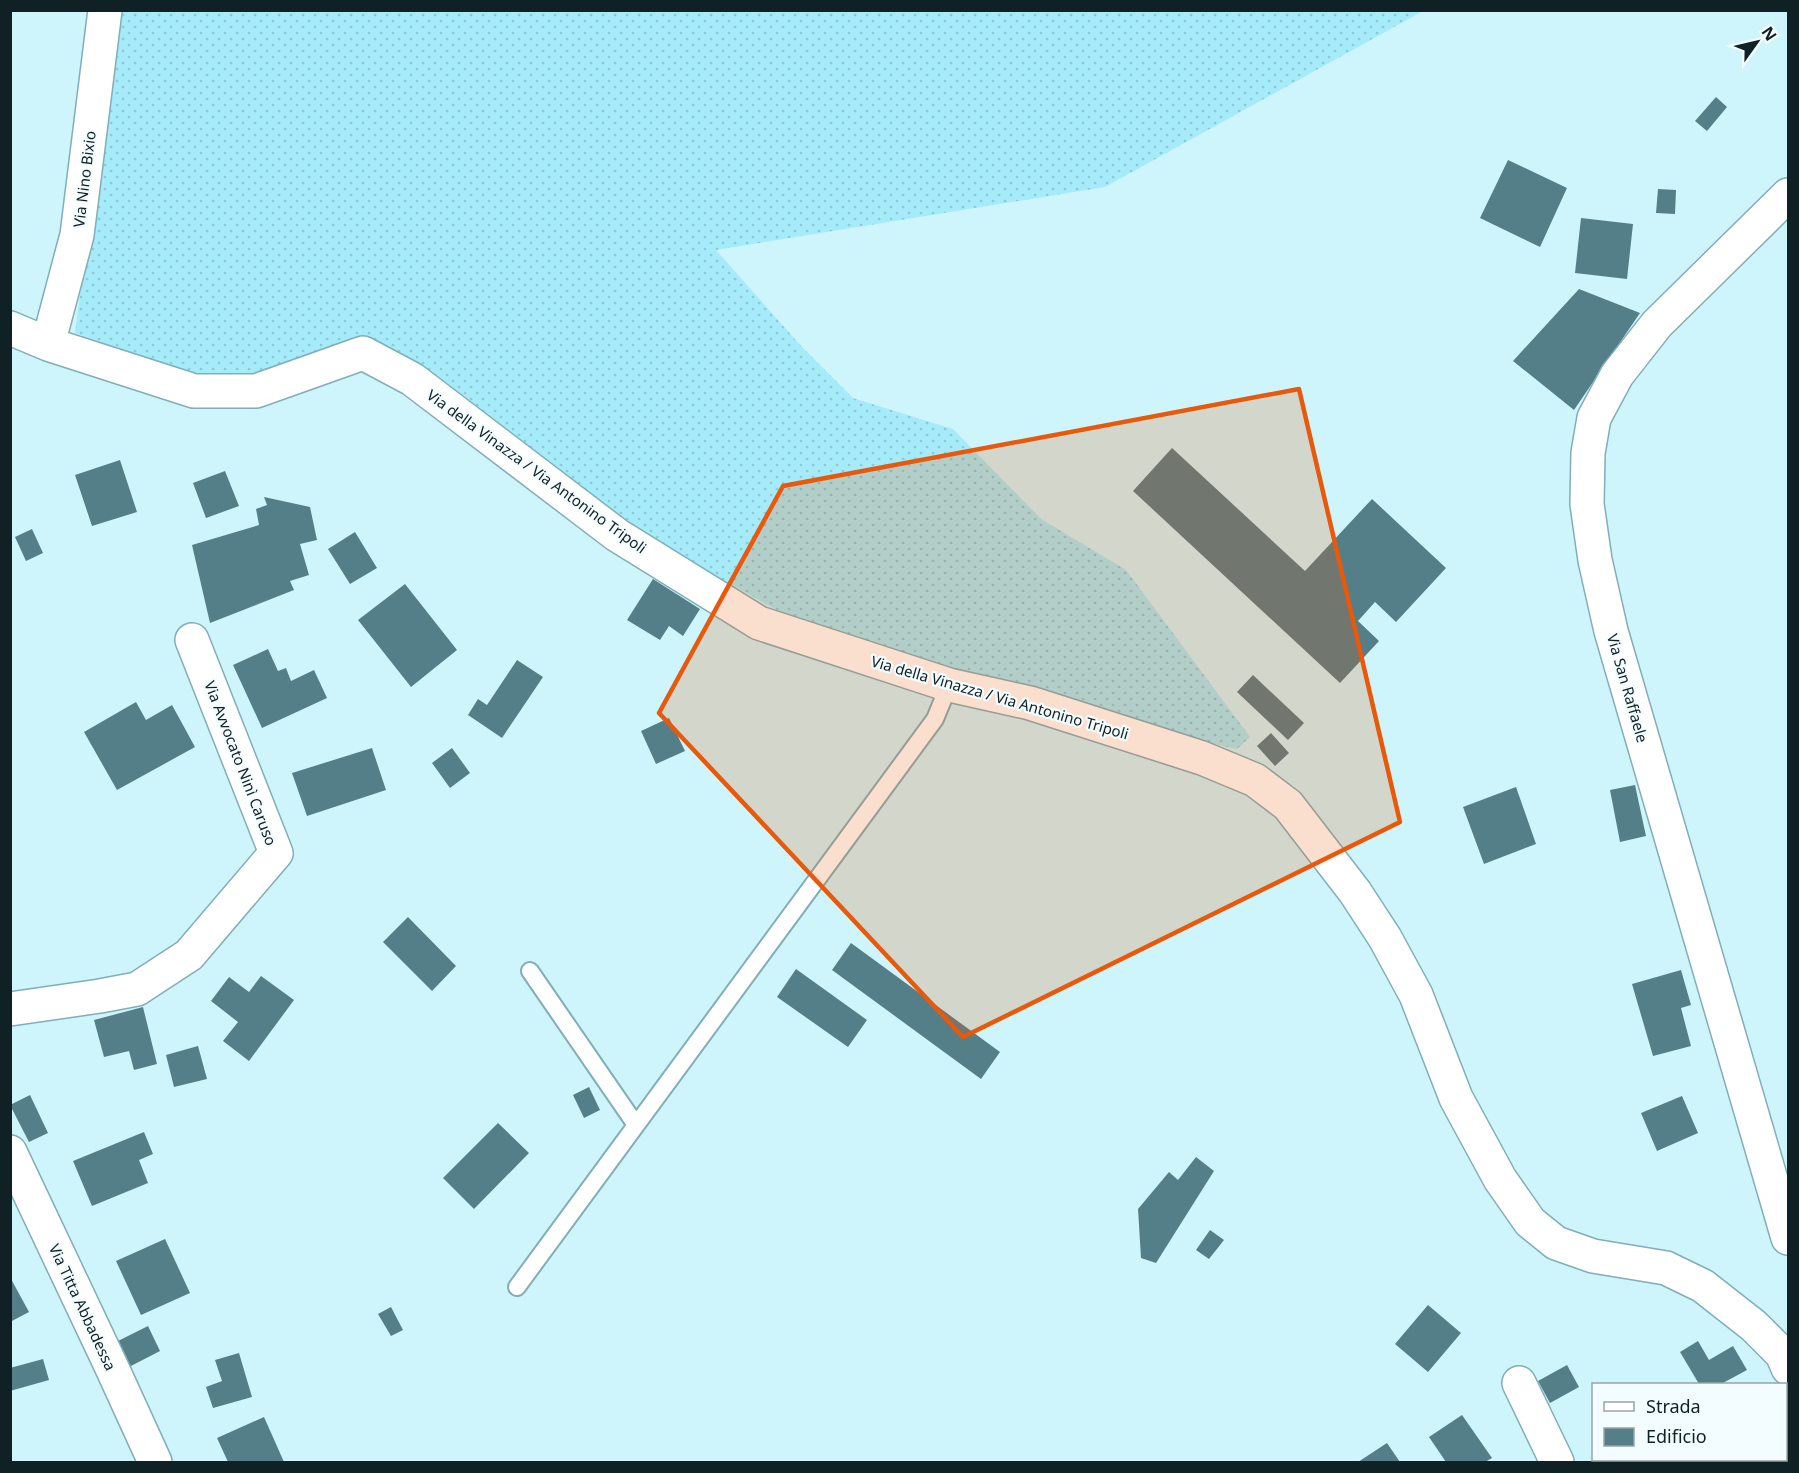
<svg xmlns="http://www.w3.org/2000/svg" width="1799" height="1473" font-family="'Noto Sans',sans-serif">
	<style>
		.grass { fill: url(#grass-dots) }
		.building { fill: #547f88 }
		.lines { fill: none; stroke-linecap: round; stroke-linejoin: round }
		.lane-casing { stroke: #81aeb7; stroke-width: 20 }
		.street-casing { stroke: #81aeb7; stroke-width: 36 }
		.lane { stroke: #fff; stroke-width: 16 }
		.street { stroke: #fff; stroke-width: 33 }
		.marked { fill: #e8590c; fill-opacity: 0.2; stroke: #e8590c; stroke-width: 4.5; stroke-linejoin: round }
		.labels { text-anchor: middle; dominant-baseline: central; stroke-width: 4.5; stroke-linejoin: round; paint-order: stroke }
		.street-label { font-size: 15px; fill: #0f2125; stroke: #f3fcfe }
	</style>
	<defs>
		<pattern id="grass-dots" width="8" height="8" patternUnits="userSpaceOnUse" patternTransform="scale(1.5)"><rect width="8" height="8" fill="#a6ebf9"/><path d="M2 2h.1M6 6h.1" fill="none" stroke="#8ec9d5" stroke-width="1.8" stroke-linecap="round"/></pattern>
	</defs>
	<rect width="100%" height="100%" fill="#cff5fc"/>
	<path class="grass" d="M116,11H1423L1105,187L716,250L802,347L853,398L953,429L1041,519L1126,570L1250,737L1237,749L1138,727L784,614L625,525L416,366L250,377H201L75,333Z"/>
	<path class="building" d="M1716,97L1727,107L1707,131L1695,121Z
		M1508,160L1567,188L1540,247L1480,218Z
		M1658,189L1676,190L1675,214L1656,213Z
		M1581,218L1633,224L1627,279L1575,273Z
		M1579,289L1640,313L1574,410L1513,361Z
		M1172,448L1305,571L1372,499L1446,568L1396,622L1375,602L1358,621L1379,641L1340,683L1133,491Z
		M120,460L137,512L92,526L75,475Z
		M225,471L239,506L206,518L193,483Z
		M264,497L310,507L317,540L300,544L309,575L290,581L294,590L210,623L192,545L259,525L256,509L267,505Z
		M32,529L43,553L26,561L15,537Z
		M355,532L377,568L350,584L328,549Z
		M653,579L700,609L683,636L669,626L660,640L627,620Z
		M405,584L457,650L411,687L358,620Z
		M268,649L278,671L286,668L291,681L314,670L327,698L262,728L233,665Z
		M517,660L543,677L502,738L468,715L478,699L487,705Z
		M1253,675L1304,723L1288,740L1237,692Z
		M136,702L146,720L172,705L195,747L117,790L84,732Z
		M669,718L685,751L656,764L641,731Z
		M1271,733L1289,753L1275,766L1257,746Z
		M372,748L386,790L307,816L292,773Z
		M452,748L470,773L450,788L432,763Z
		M1635,785L1646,836L1620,842L1610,790Z
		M1516,787L1536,844L1484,864L1463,807Z
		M408,917L456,966L432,991L383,942Z
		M851,943L1000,1052L981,1079L832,970Z
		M796,969L867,1020L848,1047L777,997Z
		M1681,970L1691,1005L1681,1008L1691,1046L1653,1056L1632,984Z
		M261,976L294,1000L249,1061L223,1041L238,1022L211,1001L229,977L249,992Z
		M143,1007L157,1064L134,1070L129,1051L104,1057L94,1020Z
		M198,1046L207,1079L174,1087L166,1055Z
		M589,1087L600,1110L584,1118L573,1095Z
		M30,1095L48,1133L29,1142L10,1105Z
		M1682,1096L1698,1133L1657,1151L1641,1113Z
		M498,1123L529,1153L474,1209L443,1178Z
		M144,1132L153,1154L139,1160L148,1183L92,1206L73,1161Z
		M1196,1157L1214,1171L1156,1263L1141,1258L1138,1209L1169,1172L1178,1180Z
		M1210,1230L1224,1240L1209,1259L1196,1250Z
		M165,1239L190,1293L141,1315L116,1261Z
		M10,1277L29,1312L10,1322Z
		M1428,1305L1461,1333L1428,1372L1395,1344Z
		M391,1307L403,1330L391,1336L378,1314Z
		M148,1326L160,1351L129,1367L116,1342Z
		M1698,1341L1709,1360L1733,1346L1747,1370L1721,1384H1699L1680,1352Z
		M239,1353L252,1397L213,1408L206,1387L222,1381L215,1360Z
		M43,1359L49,1380L10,1391V1368Z
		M1567,1365L1579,1387L1550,1403L1538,1381Z
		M1462,1415L1492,1458L1485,1462H1446L1429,1437Z
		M264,1417L284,1462H228L217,1438Z
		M1387,1443L1400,1462H1358Z
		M1643,1460H1667L1662,1462H1645Z"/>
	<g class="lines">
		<g class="lane-casing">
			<path id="lane" d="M530,971L636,1125
				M517,1287L935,719L949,685"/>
		</g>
		<g class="street-casing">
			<path id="street" d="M1788,195L1657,324L1617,375L1594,418L1588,453L1587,504L1595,560L1611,631L1788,1238
				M10,328L48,344L194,391H256L363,353L412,379L617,535L759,623L949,685L1030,703L1202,758L1255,780L1288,805L1355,892L1385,938L1416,995L1456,1098L1500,1179L1530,1222L1556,1243L1593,1256L1666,1268L1703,1286L1754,1326L1782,1354L1788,1368
				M48,344L77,235L105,10
				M10,1009L100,996L137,989L189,955L276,853L192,640
				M10,1152L113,1370L155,1462
				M1519,1383L1557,1462"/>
		</g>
		<use href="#lane" class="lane"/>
		<use href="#street" class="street"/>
	</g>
	<path class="marked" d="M1299,389L1400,822L963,1037L659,713L783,486Z"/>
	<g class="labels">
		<g class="street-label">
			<text transform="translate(84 179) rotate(-83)">Via Nino Bixio</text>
			<text transform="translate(537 471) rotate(36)">Via della Vinazza / Via Antonino Tripoli</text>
			<text transform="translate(1628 688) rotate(74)">Via San Raffaele</text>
			<text transform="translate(1000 697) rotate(16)">Via della Vinazza / Via Antonino Tripoli</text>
			<text transform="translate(241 763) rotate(69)">Via Avvocato Ninì Caruso</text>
			<text transform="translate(83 1307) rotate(65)">Via Titta Abbadessa</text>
		</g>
	</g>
	<rect width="1799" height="1473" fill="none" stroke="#0f2125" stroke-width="24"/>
	<rect x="1592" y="1383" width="195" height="78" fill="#f3fcfe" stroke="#98a4a7" stroke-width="1.5"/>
	<rect x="1604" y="1402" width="30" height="9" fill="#ffffff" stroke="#98a4a7" stroke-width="1.5"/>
	<text x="1646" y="1413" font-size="18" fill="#0f2125">Strada</text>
	<rect x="1604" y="1428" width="30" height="18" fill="#547f88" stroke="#98a4a7" stroke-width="1.5"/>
	<text x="1646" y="1443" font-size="18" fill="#0f2125">Edificio</text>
	<g transform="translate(1757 42) rotate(56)" stroke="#f3fcfe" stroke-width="4.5" paint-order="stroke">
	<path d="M0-4.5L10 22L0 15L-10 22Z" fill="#0f2125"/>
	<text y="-9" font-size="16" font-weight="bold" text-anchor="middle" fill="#0f2125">N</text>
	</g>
</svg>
